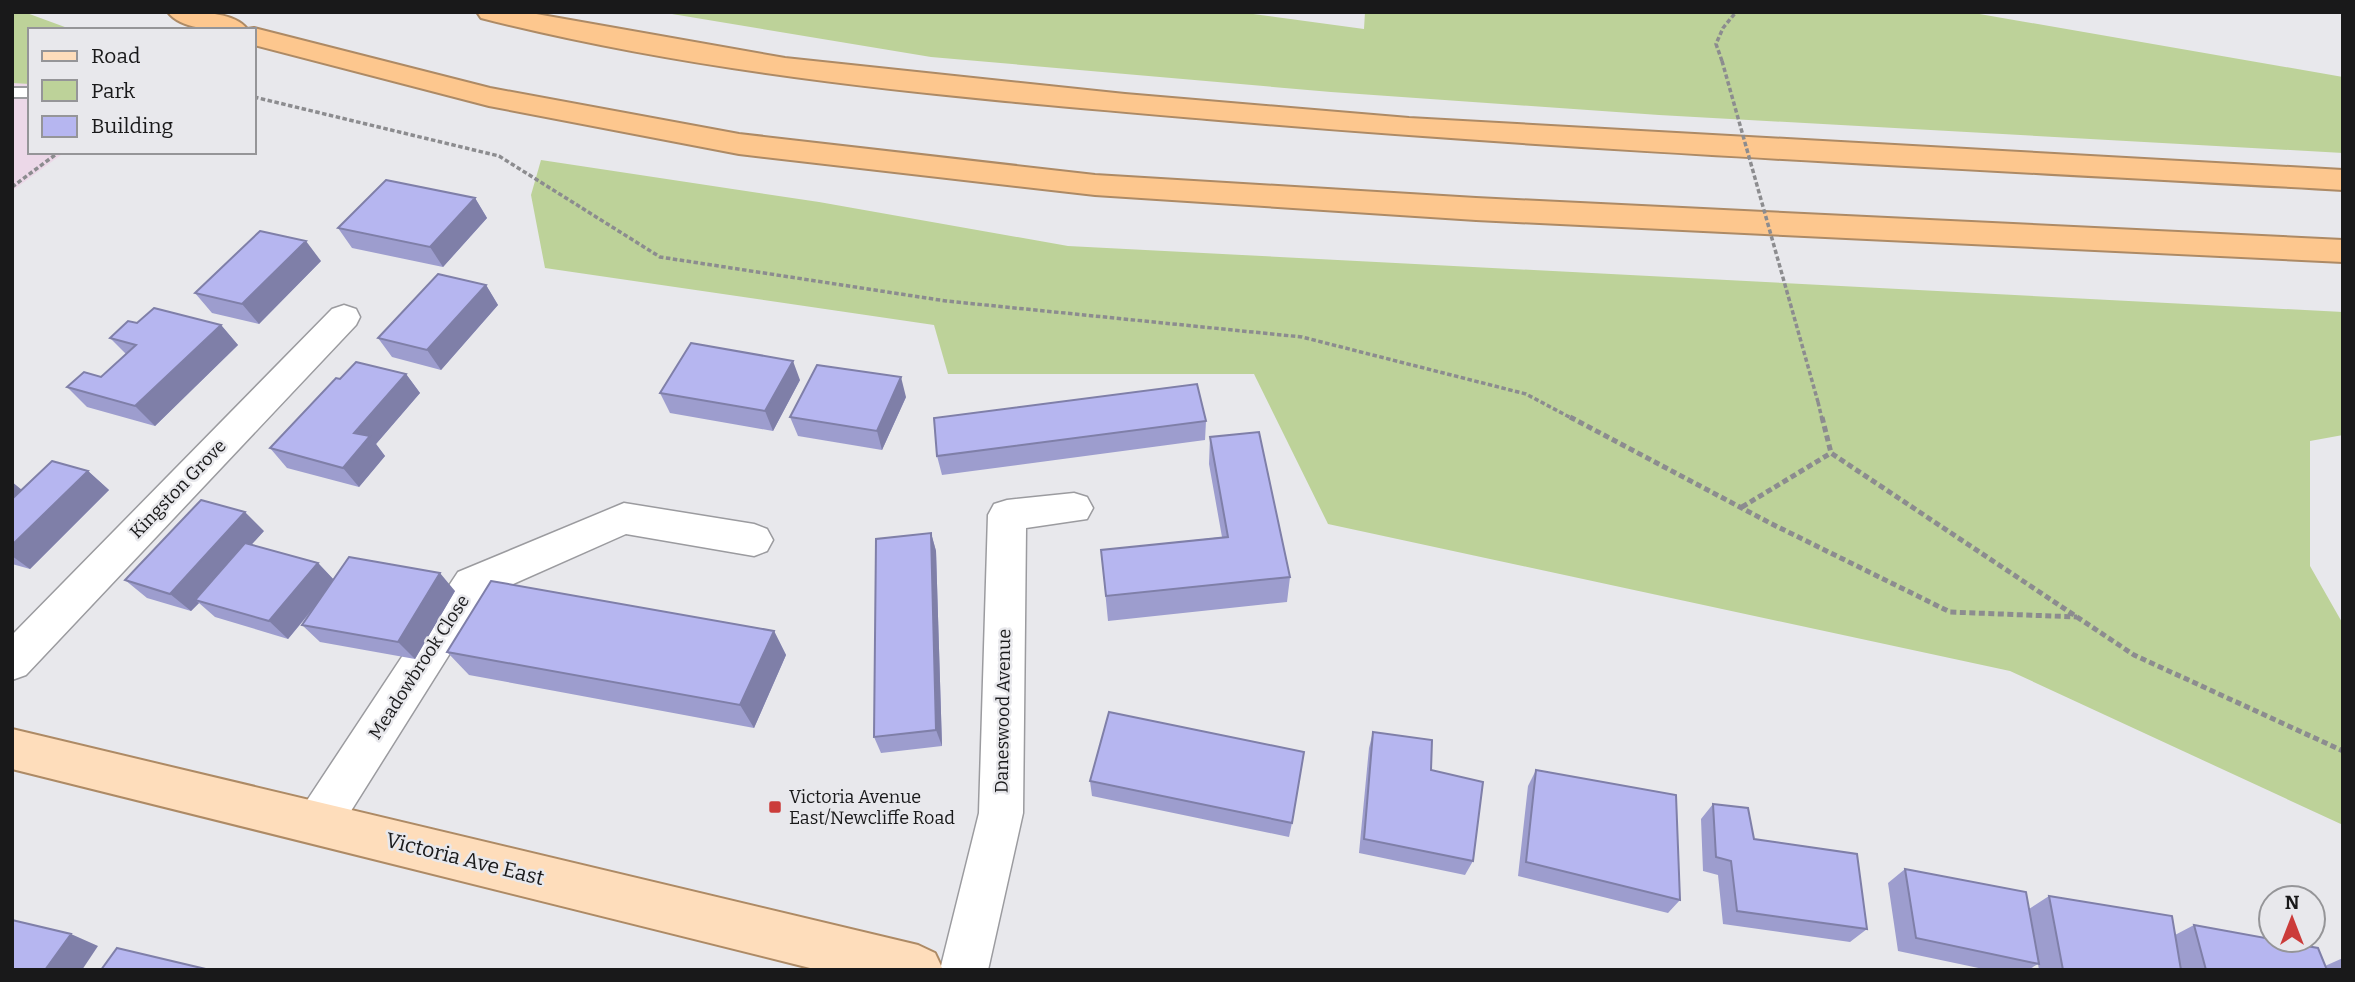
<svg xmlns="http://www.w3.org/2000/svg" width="2355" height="982" font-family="Bitter,serif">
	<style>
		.commercial { fill: #ecd8e8 }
		.green { fill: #bdd299 }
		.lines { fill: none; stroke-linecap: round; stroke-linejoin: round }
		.service-casing { stroke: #9b9b9f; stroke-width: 4 }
		.minor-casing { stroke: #9b9b9f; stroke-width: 3 }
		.primary-casing { stroke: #ad8a65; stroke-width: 4 }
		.motorway-casing { stroke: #ad8a65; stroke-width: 4 }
		.path-far1 { stroke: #8c8c8f; stroke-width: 3.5; stroke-dasharray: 4.5 2.5; stroke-linecap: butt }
		.path { stroke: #8c8c8f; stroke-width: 5; stroke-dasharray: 6 3.5; stroke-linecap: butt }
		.service { fill: #fff; fill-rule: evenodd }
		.minor { fill: #fff; fill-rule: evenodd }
		.primary { fill: #feddbb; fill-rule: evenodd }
		.motorway { fill: #fdc78e; fill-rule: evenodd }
		.path-bridge { stroke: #8c8c8f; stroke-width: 3.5; stroke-dasharray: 4.5 2.5; stroke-linecap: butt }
		.wall { fill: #9d9dce }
		.shaded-wall { fill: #7f7fa8 }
		.building { fill: #b6b6f0; stroke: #7f7fa8; stroke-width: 2 }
		.poi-dot { fill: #cb3c3a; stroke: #e8e8ec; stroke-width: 2.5 }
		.labels { text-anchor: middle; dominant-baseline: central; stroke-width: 5; stroke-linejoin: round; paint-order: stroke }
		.street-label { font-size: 18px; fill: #19191a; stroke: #e8e8ec }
		.poi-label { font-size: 18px; fill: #19191a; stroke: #e8e8ec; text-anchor: start }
		.near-street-label { font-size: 21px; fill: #19191a; stroke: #e8e8ec }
	</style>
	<rect width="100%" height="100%" fill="#e8e8ec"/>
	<path class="commercial" d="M12,68L30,75V152H65L12,191Z"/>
	<path class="green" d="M12,12H24L73,30H30V84L12,83Z
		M660,12H1238L1364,29L1365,12H1968L2343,77V153L1659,115L1331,92L931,57Z
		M541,160L819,202L1068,246L2343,312V435L2310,441V566L2343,624V825L2010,671L1328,524L1254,374H948L934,325L545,268L531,195Z"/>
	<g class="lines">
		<g class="service-casing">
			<path id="service" d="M12,88H30V97H12Z"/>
		</g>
		<g class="minor-casing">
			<path id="minor" d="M344,305L356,309L360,317L356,325L26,675L12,680V635L332,309Z
				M1074,493L1087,497L1093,508L1087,519L1026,528L1023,813L988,970H940L979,813L988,515L994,504L1007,500Z
				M624,503L754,524L767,529L773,540L767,551L754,556L626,534L486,596L334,838L318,844L302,838L296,823L302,808L458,572Z"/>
		</g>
		<g class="primary-casing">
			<path id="primary" d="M12,729L918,945L935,953L943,970H818L12,769Z"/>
		</g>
		<g class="motorway-casing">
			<path id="motorway" d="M168,12C189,12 234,10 247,29L254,28L490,88L739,134L1095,175L1476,198L2343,240V262L1476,220L1095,195L739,154L489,106L254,45V30C231,30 183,33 168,12Z
				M477,12H525L785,58L1125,94L1409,118L2343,170V190C1964,168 1585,152 1207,119C965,98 717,78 481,18Z"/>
		</g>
		<path class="path-far1" d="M1722,61L1716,44L1723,28L1736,12
			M254,97L499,156L660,257L946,301L1302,337L1526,394L1573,419
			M12,187L59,152
			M1818,402L1822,419"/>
		<path class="path" d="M1570,417L1770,523L1950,612L2077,617
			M1822,417L1831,453L2134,655L2343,751
			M1742,507L1831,453"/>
		<use href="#service" class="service"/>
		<use href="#minor" class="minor"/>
		<use href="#primary" class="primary"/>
		<use href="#motorway" class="motorway"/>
		<path class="path-bridge" d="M1722,61L1818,402"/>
	</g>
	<path class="wall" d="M475,198L487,218L443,267L352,248L338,228Z
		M321,261L259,324L212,313L195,293Z
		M486,285L498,305L441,370L392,357L378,338Z
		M137,323L221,325L238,345L155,426L87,407L67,387L101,377L126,354L110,338Z
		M406,374L420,393L376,444L385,456L359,487L287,468L270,448L340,379Z
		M800,380L773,431L670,413L660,393Z
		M906,397L882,450L798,436L790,417Z
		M1206,421L1205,440L942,475L937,456Z
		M1210,437L1290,577L1287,602L1108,621L1101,550L1222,537L1209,464Z
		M88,471L109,490L30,569L12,564V482L22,490Z
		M264,531L251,545L318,563L333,579L455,591L415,659L320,642L302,625L314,608L288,639L215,617L199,603L191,611L147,598L125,580Z
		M931,533L936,551L942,746L881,753L874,737Z
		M774,631L786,655L754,728L469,675L447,652Z
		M1373,732L1431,770L1473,861L1465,875L1359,853L1369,748Z
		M1536,770L1680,900L1668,913L1518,876L1528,786Z
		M1090,781L1292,823L1289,837L1092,796Z
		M1713,804L1754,839L1867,929L1850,942L1723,924L1718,875L1703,871L1701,819Z
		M1905,869L2029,909L2049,896L2175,935L2194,925L2325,966L2343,958V970H2039L2038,964L2028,970H1988L1898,951L1888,883Z"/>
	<path class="shaded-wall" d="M475,198L487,218L443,267L430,247Z
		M306,241L321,261L259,324L242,304Z
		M486,285L498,305L441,370L427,350Z
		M221,325L238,345L155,426L135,406Z
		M793,361L800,380L773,431L765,411Z
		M406,374L420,393L376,444L385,456L359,487L343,468L354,433Z
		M901,377L906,397L882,450L877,431Z
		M88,471L109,490L30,569L12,556V545Z
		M12,482L29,496L12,512Z
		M245,512L264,531L200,601L195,600L199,603L191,611L170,594Z
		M931,533L936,551L942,746L936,730Z
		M318,563L335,581L288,639L269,621Z
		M440,573L455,591L415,659L398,642Z
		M774,631L786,655L754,728L740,705Z
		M71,934L98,946L82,970H45Z"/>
	<path class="building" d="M386,180L475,198L430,247L338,228Z
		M260,231L306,241L242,304L195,293Z
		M438,274L486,285L427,350L378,338Z
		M154,308L221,325L135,406L67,387L84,372L101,377L136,345L110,338L128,321L137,323Z
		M691,343L793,361L765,411L660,393Z
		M356,362L406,374L354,433L370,436L343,468L270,448L336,378L340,379Z
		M817,365L901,377L877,431L790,417Z
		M1197,384L1206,421L937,456L934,418Z
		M1259,432L1290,577L1106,596L1101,550L1228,537L1210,437Z
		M52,461L88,471L12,545V499Z
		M201,500L245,512L170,594L125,580Z
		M931,533L936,730L874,737L876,539Z
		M245,543L318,563L269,621L195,600Z
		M349,557L440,573L398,642L302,625Z
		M491,581L774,631L740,705L447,652Z
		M1109,712L1304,752L1292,823L1090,781Z
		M1373,732L1432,740L1431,770L1483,782L1473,861L1364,839Z
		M1536,770L1676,795L1680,900L1526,862Z
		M1713,804L1748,808L1754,839L1857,854L1867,929L1737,911L1731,861L1716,857Z
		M1905,869L2026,892L2039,964L1916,938Z
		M2049,896L2172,916L2181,970H2063Z
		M12,920L71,934L45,970H12Z
		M2194,925L2271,939V940L2318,948L2327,970H2206Z
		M117,948L210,970H101Z"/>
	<rect class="poi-dot" x="768" y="800" width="14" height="14" rx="3.5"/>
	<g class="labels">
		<g class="street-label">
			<text transform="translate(178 489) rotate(-46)">Kingston Grove</text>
			<text transform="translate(419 667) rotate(-57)">Meadowbrook Close</text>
			<text transform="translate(1003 711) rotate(-89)">Daneswood Avenue</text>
		</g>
		<g class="poi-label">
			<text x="789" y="797">Victoria Avenue<tspan x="789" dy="21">East/Newcliffe Road</tspan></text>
		</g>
		<g class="near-street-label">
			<text transform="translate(465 859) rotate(14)">Victoria Ave East</text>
		</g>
	</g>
	<rect width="2355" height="982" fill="none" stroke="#19191a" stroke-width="28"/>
	<rect x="28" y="28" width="228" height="126" fill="#e8e8ec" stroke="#959598" stroke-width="2"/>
	<rect x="42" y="51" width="35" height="10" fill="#feddbb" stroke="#959598" stroke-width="2"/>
	<text x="91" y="63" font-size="21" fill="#19191a">Road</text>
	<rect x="42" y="80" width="35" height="21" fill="#bdd299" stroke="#959598" stroke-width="2"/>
	<text x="91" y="98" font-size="21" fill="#19191a">Park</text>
	<rect x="42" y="116" width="35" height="21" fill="#b6b6f0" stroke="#959598" stroke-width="2"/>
	<text x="91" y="133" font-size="21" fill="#19191a">Building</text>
	<g transform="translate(2292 919)"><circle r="33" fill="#e8e8ec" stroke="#959598" stroke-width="2"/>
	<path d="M0-5L12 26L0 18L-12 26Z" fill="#cb3c3a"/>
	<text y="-10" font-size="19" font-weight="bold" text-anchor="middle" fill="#19191a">N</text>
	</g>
</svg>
